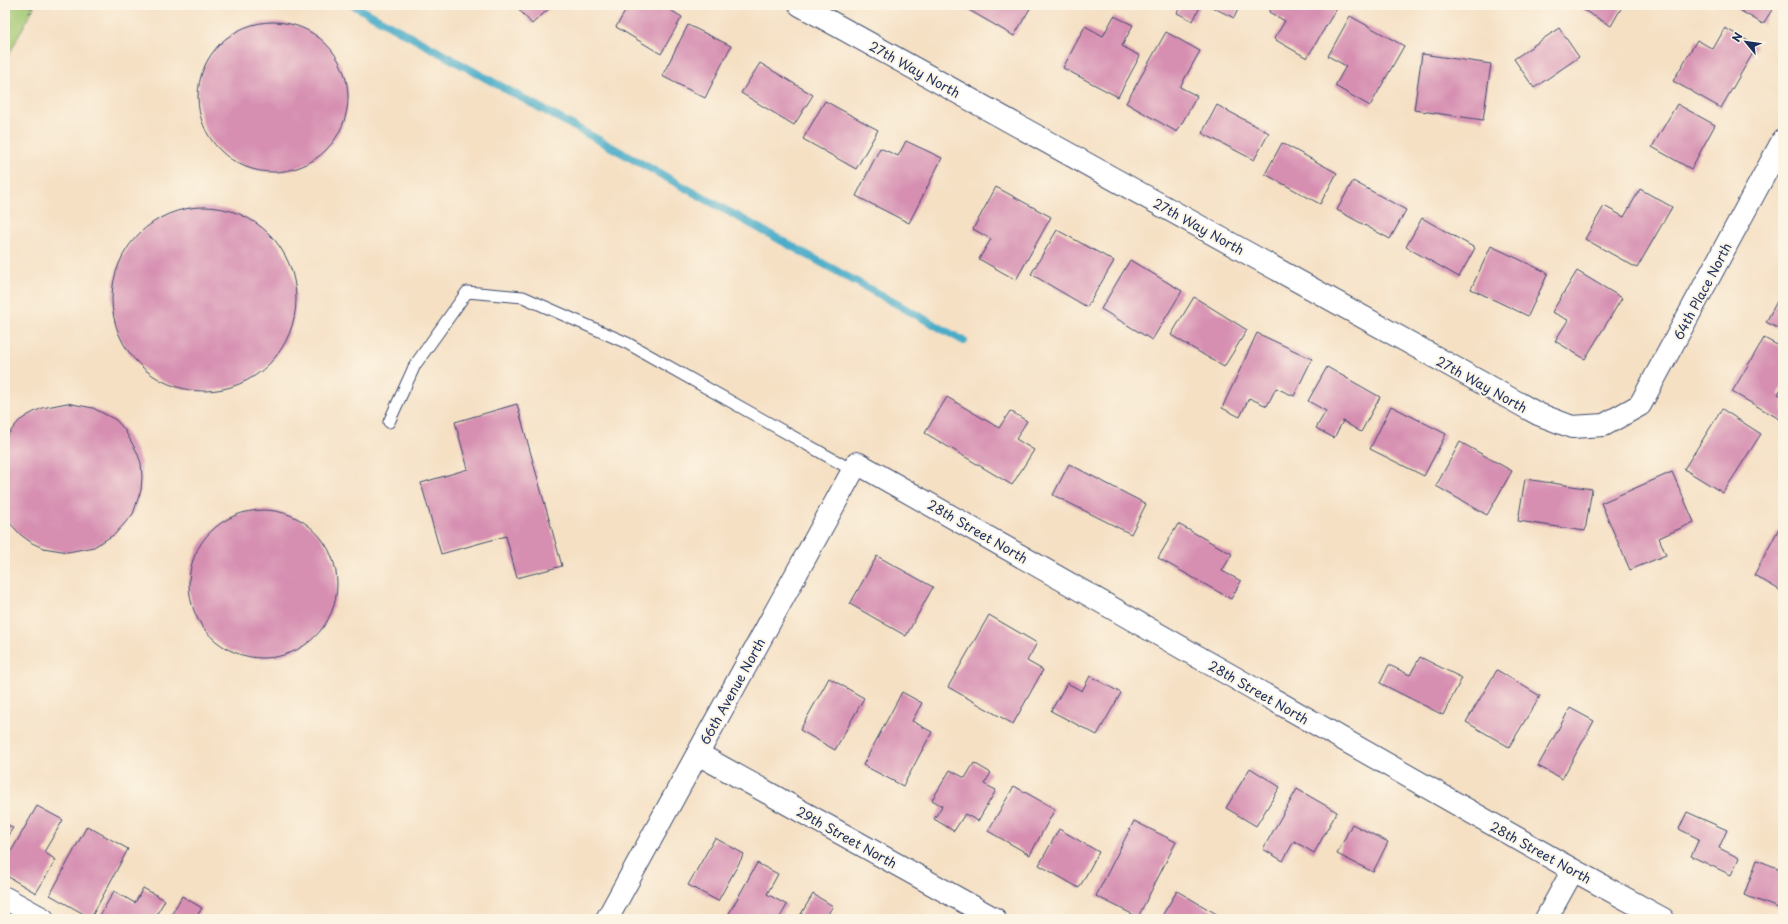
<svg xmlns="http://www.w3.org/2000/svg" width="1788" height="924" font-family="'Playpen Sans',sans-serif">
	<style>
		.green { fill: #a2c772; stroke: #5e7b68 }
		.lines { fill: none; stroke-linecap: round; stroke-linejoin: round }
		.stream { stroke: #48acc8; stroke-width: 8 }
		.building { fill: #d68eb1 }
		.lane-casing { stroke: #3c4a6d; stroke-width: 13 }
		.street-casing { stroke: #3c4a6d; stroke-width: 24 }
		.path { stroke: #3c4a6d; stroke-width: 2.5; stroke-dasharray: 1 3; stroke-linecap: butt }
		.lane { stroke: #fff; stroke-width: 11 }
		.street { stroke: #fff; stroke-width: 22 }
		.labels { text-anchor: middle; dominant-baseline: central; stroke-width: 4; stroke-linejoin: round; paint-order: stroke }
		.street-label { font-size: 13px; fill: #1b2f5e; stroke: #fcf5e5 }
	</style>
	<rect width="100%" height="100%" fill="#fcf5e5"/>
	<filter id="ink" filterUnits="userSpaceOnUse"><feTurbulence type="fractalNoise" baseFrequency=".025" numOctaves="2"/><feDisplacementMap in="SourceGraphic" scale="8" xChannelSelector="R" yChannelSelector="G"/><feConvolveMatrix kernelMatrix="1 2 1 2 8 2 1 2 1" color-interpolation-filters="sRGB"/></filter>
	<filter id="wash" filterUnits="userSpaceOnUse"><feTurbulence type="fractalNoise" baseFrequency=".012" numOctaves="4" result="noise"/><feDisplacementMap in="SourceGraphic" scale="16" xChannelSelector="R" yChannelSelector="G"/><feGaussianBlur stdDeviation="0.9" result="paint"/><feColorMatrix in="noise" values="0 0 0 0 0 0 0 0 0 0 0 0 0 0 0 0 0 1.4 0 .05"/><feComposite in="paint" operator="in"/></filter>
	<g filter="url(#wash)">
		<rect width="100%" height="100%" fill="#f5e0c4"/>
		<path class="green" d="M5,5H35L5,62Z"/>
		<g class="lines">
			<path class="stream" d="M353,5L964,341"/>
		</g>
		<g id="blocks">
			<path class="building" d="M515,5H553L532,24Z
				M629,5H662L682,17L661,54L616,27Z
				M963,5H1032L1014,36L962,6Z
				M1181,5H1201L1193,21L1177,13Z
				M1208,5H1240L1234,18Z
				M1273,5H1337L1338,6L1307,58L1274,39L1285,21L1269,12Z
				M1575,5H1623L1611,26Z
				M1731,5H1775L1763,24Z
				M1114,16L1133,25L1122,46L1140,56L1118,97L1063,68L1085,26L1103,36Z
				M1350,16L1404,46L1370,106L1335,86L1346,66L1328,56Z
				M198 97a75 75 0 1 1 150 0a75 75 0 1 1-150 0Z
				M688,25L731,46L705,98L662,76Z
				M1559,28L1579,57L1534,88L1514,59Z
				M1725,28L1757,46L1721,108L1673,81L1697,40L1713,49Z
				M1166,32L1200,51L1180,87L1197,96L1177,132L1126,103Z
				M1422,54L1491,64L1483,120L1414,110Z
				M760,63L813,95L794,125L741,93Z
				M825,101L878,130L856,169L803,139Z
				M1677,104L1715,125L1691,169L1652,147Z
				M1217,105L1269,133L1254,160L1202,133Z
				M906,141L942,158L909,223L856,196L880,148L898,156Z
				M1282,143L1337,173L1320,204L1265,174Z
				M1353,181L1406,210L1390,239L1337,210Z
				M996,187L1051,217L1016,280L979,259L991,239L973,229Z
				M1640,189L1672,207L1637,268L1585,239L1604,206L1624,217Z
				M112 299a92 92 0 1 1 184 0a92 92 0 1 1-184 0Z
				M1422,218L1475,248L1459,277L1406,247Z
				M1057,230L1114,261L1087,307L1031,274Z
				M1491,246L1548,273L1528,316L1471,289Z
				M1130,260L1182,291L1152,340L1101,309Z
				M1577,271L1622,298L1585,359L1555,341L1568,320L1552,312Z
				M1783,290V331L1766,322Z
				M1194,297L1247,330L1224,367L1171,335Z
				M1257,333L1312,359L1294,396L1276,388L1267,406L1249,398L1240,417L1222,408Z
				M1764,338L1783,348V385L1778,394L1783,397V421L1732,392Z
				M1327,367L1380,397L1361,432L1343,421L1334,438L1316,428L1326,411L1308,401Z
				M947,397L999,428L1010,411L1027,421L1016,439L1034,450L1012,485L925,433Z
				M67,403L93,408L116,420L124,429L137,452L141,463L142,477L141,490L133,514L115,534L94,547L68,552L43,548L32,543L21,535L5,518V438L19,421L30,414L42,408Z
				M517,404L562,566L517,578L506,536L441,554L421,483L468,469L455,422Z
				M1391,406L1446,434L1424,476L1370,449Z
				M1722,409L1761,434L1723,493L1684,469Z
				M1460,442L1512,471L1487,515L1436,486Z
				M1069,464L1146,504L1131,534L1053,495Z
				M1672,472L1694,522L1659,538L1666,555L1630,570L1601,503Z
				M1525,479L1592,489L1585,531L1518,521Z
				M189 584a74 74 0 1 1 148 0a74 74 0 1 1-148 0Z
				M1783,521V592L1754,575Z
				M1178,524L1232,554L1222,571L1241,581L1231,599L1158,558Z
				M877,556L933,587L906,636L850,604Z
				M989,615L1037,643L1027,661L1043,670L1013,724L948,687Z
				M1420,657L1462,678L1443,715L1380,683L1389,665L1410,675Z
				M1497,670L1540,696L1509,747L1466,722Z
				M1090,676L1121,693L1097,735L1051,711L1067,683L1082,691Z
				M829,678L864,698L835,750L800,730Z
				M902,692L922,703L912,721L932,732L903,786L863,765Z
				M1570,708L1594,721L1562,779L1538,766Z
				M974,763L991,773L984,784L996,790L978,821L965,814L954,831L934,819L942,806L932,800L950,770L965,778Z
				M1250,768L1280,787L1256,826L1226,808Z
				M1014,786L1055,809L1030,855L988,831Z
				M1297,789L1337,812L1314,853L1294,841L1283,861L1263,849Z
				M37,806L63,820L44,852L56,860L36,893L5,875V862Z
				M1687,812L1727,830L1719,848L1739,858L1731,875L1691,856L1699,839L1679,829Z
				M1134,821L1176,842L1138,917L1096,896Z
				M5,823L13,828L5,840Z
				M1352,824L1388,842L1373,872L1337,854Z
				M87,826L128,849L91,918L50,895Z
				M1059,829L1099,852L1079,888L1039,865Z
				M715,838L744,854L718,901L688,885Z
				M1757,860L1783,870V903L1781,909L1744,895Z
				M757,863L778,874L767,894L787,905L779,919H726Z
				M143,888L165,900L154,919H98L114,891L135,903Z
				M1177,891L1220,916L1218,919H1160Z
				M813,894L833,906L825,919H798Z
				M182,896L202,908L195,919H169Z"/>
		</g>
	</g>
	<g filter="url(#ink)">
		<use href="#blocks" fill-opacity="0" stroke="#3c4a6d" stroke-width="1"/>
		<g class="lines">
			<g class="lane-casing">
				<path id="lane" d="M389,422L415,365L467,292L523,297L627,343L852,470"/>
			</g>
			<g class="street-casing">
				<path id="street" d="M800,5L1538,414L1572,427L1604,425L1640,405L1783,140
					M698,754L995,919
					M5,898L43,919
					M607,919L857,463L1573,870L1663,919
					M1546,919L1573,870"/>
			</g>
			<path class="path" d="M30,13L32,5"/>
			<use href="#lane" class="lane"/>
			<use href="#street" class="street"/>
		</g>
	</g>
	<g class="labels">
		<g class="street-label">
			<text transform="translate(915 69) rotate(29)">27th Way North</text>
			<text transform="translate(1199 226) rotate(29)">27th Way North</text>
			<text transform="translate(1702 291) rotate(-62)">64th Place North</text>
			<text transform="translate(1482 384) rotate(29)">27th Way North</text>
			<text transform="translate(978 531) rotate(30)">28th Street North</text>
			<text transform="translate(732 691) rotate(-61)">66th Avenue North</text>
			<text transform="translate(1259 692) rotate(30)">28th Street North</text>
			<text transform="translate(847 837) rotate(29)">29th Street North</text>
			<text transform="translate(1541 852) rotate(29)">28th Street North</text>
		</g>
	</g>
	<rect width="1788" height="924" fill="none" stroke="#fcf5e5" stroke-width="20"/>
	<g transform="translate(1746 42) rotate(299)" stroke="#fcf5e5" stroke-width="3" paint-order="stroke">
	<path d="M0-3L7 15L0 10L-7 15Z" fill="#1b2f5e"/>
	<text y="-6" font-size="11" font-weight="bold" text-anchor="middle" fill="#1b2f5e">N</text>
	</g>
</svg>
